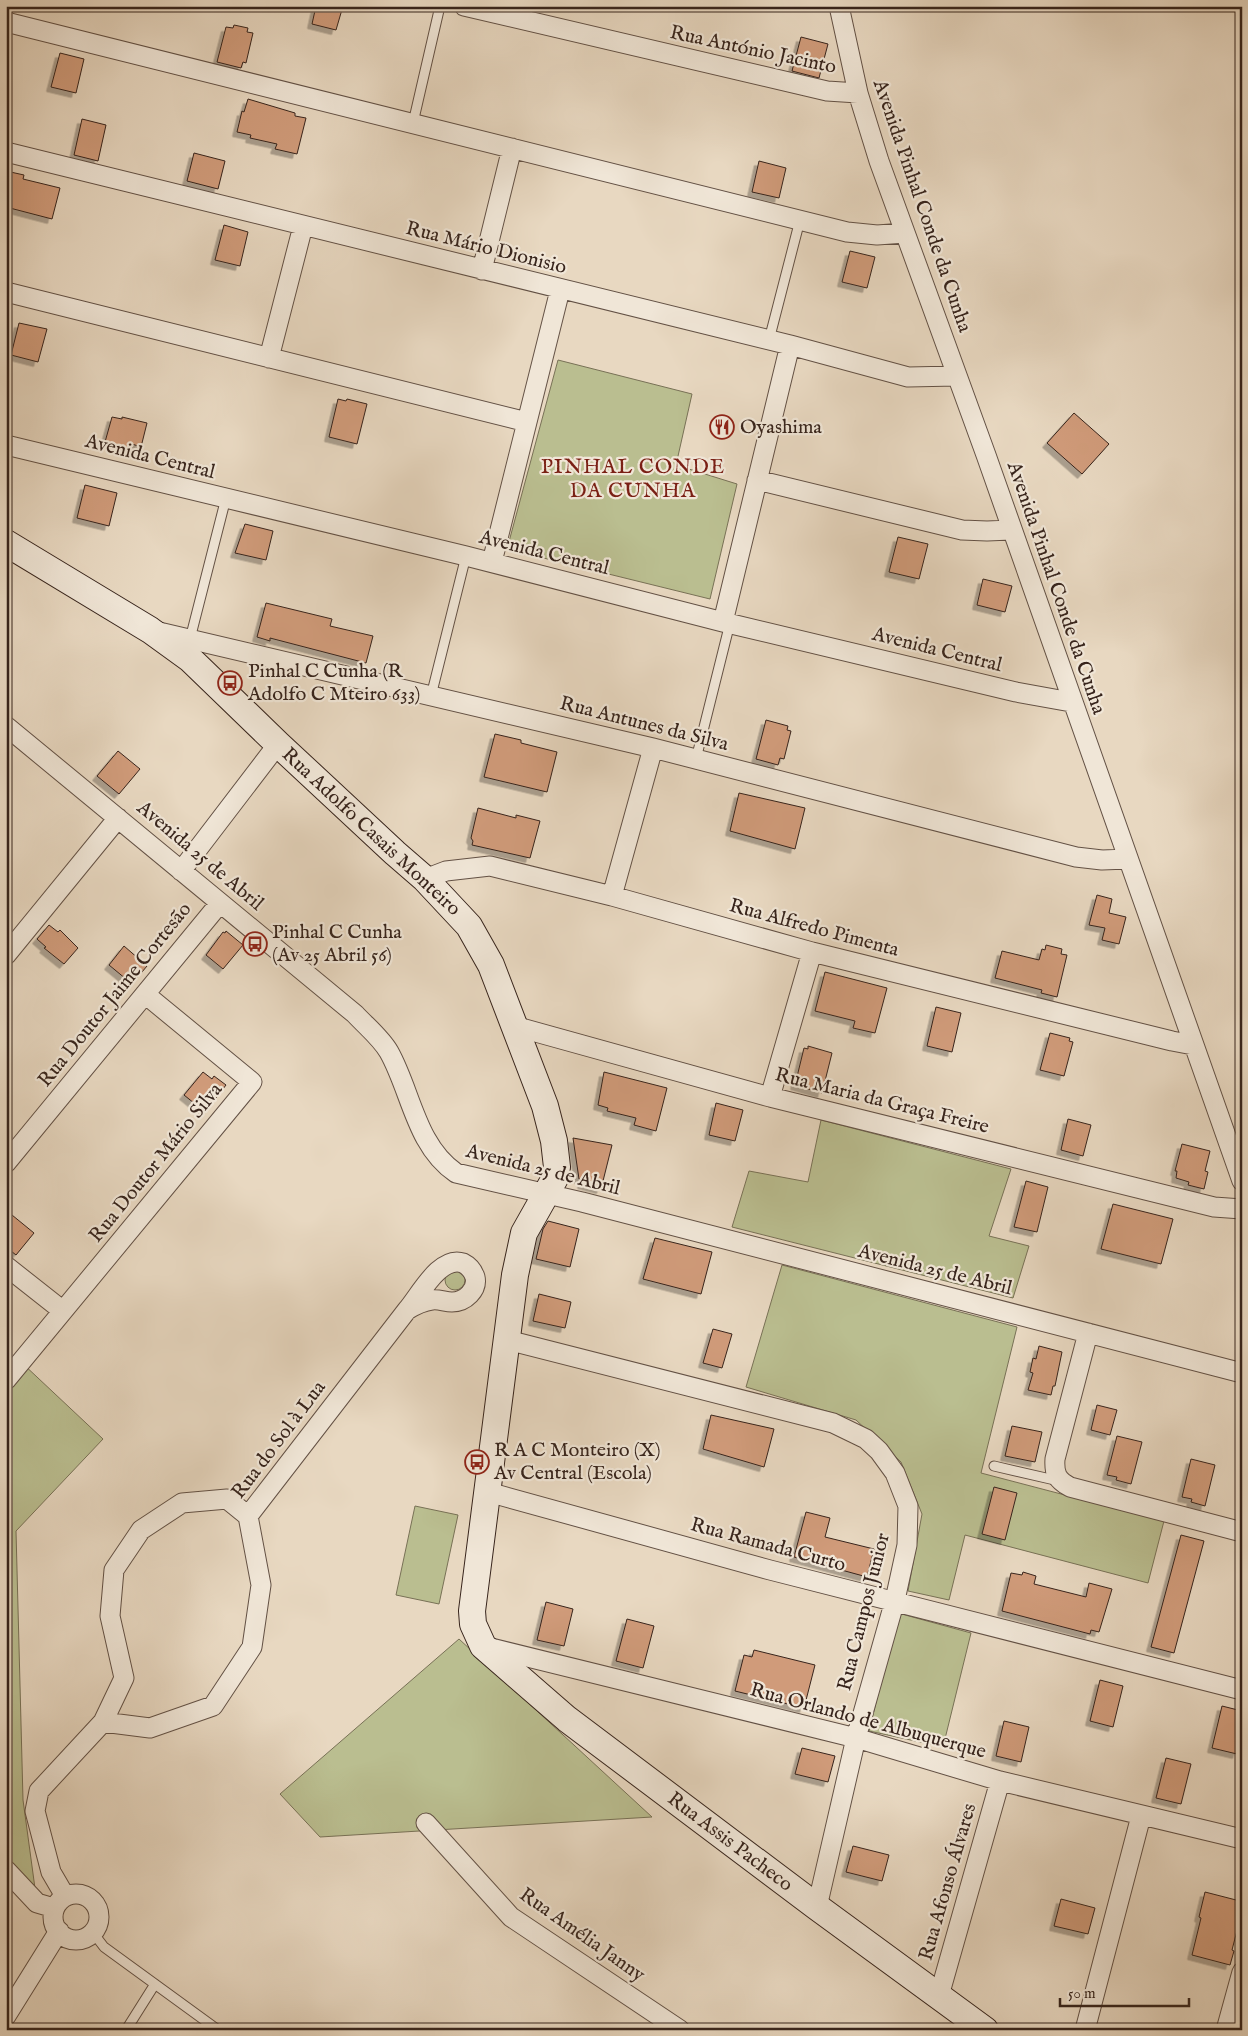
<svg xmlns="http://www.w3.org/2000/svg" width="1248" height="2036" font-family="'IM FELL English',serif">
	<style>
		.green { fill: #babe90; stroke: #787156 }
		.building { fill: #d09b7a; stroke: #37241c; filter: url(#shadow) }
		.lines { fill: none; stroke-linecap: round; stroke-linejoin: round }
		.lane-casing { stroke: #635145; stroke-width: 11 }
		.street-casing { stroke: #635145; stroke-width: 21 }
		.secondary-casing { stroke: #37241c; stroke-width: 28 }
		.lane { stroke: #f0e6d7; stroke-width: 9 }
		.street { stroke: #f0e6d7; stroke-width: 19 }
		.secondary { stroke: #f0e6d7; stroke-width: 26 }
		.labels { text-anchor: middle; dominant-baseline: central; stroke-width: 4.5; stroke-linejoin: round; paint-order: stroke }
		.street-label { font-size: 20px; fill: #37241c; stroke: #f0e6d7 }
		.poi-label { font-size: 20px; fill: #37241c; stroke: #f0e6d7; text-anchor: start }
		.neighbourhood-label { font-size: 21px; letter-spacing: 1px; fill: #7a1f14; stroke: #f0e6d7 }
	</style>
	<defs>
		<filter id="shadow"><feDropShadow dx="-4.5" dy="4.5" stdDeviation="0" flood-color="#0004"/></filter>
	</defs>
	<rect width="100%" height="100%" fill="#e8d8c1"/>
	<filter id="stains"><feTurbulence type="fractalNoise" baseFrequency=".004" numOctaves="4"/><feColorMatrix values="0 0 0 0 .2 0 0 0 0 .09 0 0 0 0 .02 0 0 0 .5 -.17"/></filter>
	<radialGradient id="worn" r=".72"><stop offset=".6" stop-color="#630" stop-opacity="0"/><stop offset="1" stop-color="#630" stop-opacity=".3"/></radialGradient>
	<path class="green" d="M558,360L692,394L676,465L737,484L710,599L507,549Z
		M821,1120L1011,1169L989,1236L1029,1246L1013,1298L732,1227L749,1171L808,1182Z
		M782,1265L1017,1327L981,1473L1164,1521L1148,1583L965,1535L949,1600L908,1591L922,1514L901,1462L856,1420L746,1387Z
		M445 1280a10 10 0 1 1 20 0a10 10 0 1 1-20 0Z
		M21,1362L103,1439L16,1531L23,1800L37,1903L6,1870V1380Z
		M415,1506L458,1515L439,1604L396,1595Z
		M898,1613L971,1633L943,1747L869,1731Z
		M459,1639L652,1817L320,1837L280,1794Z"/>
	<path class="building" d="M316,6H343L336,30L312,24Z
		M234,25L248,28L247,32L253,33L246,63L243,62L241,68L217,62L226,27L233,28Z
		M801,37L828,44L819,78L792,71Z
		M60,53L84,59L76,93L51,87Z
		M248,99L295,113V116L306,118L297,154L275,149L277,144L250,138L251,135L237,132L242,111L244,112Z
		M82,119L106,125L98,161L74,155Z
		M194,153L225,161L218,189L187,181Z
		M759,161L786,168L779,198L752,192Z
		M6,171L24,175L23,179L60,188L52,219L6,207Z
		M224,225L248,232L240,266L215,260Z
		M850,251L875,257L867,288L842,282Z
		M19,323L47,329L38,362L11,355Z
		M338,399L346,401L347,399L367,404L357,444L329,437Z
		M1074,413L1109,444L1082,474L1047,443Z
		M112,417L122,419V417L147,423L141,447L132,444L131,449L105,442Z
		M85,485L117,493L109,526L77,518Z
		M245,524L273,531L266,560L235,553Z
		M898,537L928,544L919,579L889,572Z
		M983,579L1012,586L1005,612L977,605Z
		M266,603L332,619L330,626L373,636L366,663L270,638V641L257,637Z
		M766,720L788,726L787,730L791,731L784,759L780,758L778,765L756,759Z
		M495,734L521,740V743L557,752L547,792L484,777Z
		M118,751L140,769L119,794L97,776Z
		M739,793L805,808L795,849L730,831Z
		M478,808L516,818V815L540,821L530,858L472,845L473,841L471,838Z
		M1097,895L1112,899L1109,913L1126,917L1119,944L1102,940L1105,928L1089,925Z
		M49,925L58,932L60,930L78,948L64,964L44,948L46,947L37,939Z
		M226,931L243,945L223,969L206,955L223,932L225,933Z
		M1046,945L1062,949L1061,954L1067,955L1057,997L1041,993L1042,990L995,978L1002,951L1039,960L1042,949L1045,950Z
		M124,946L147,966L132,984L109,965Z
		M825,972L887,988L875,1033L853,1028L855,1021L815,1011Z
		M936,1007L961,1013L952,1052L927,1046Z
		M1050,1033L1070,1038L1069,1041L1073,1042L1064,1076L1040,1070Z
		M808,1046L832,1053L822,1093L795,1085L804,1048L808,1049Z
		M203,1072L212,1079L214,1076L226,1085L205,1112L184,1095Z
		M604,1072L667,1088L656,1131L634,1125L636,1118L607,1111L608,1108L598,1105Z
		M716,1103L743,1110L735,1141L709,1135Z
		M1068,1119L1091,1125L1083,1156L1061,1150Z
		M573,1138L612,1145L601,1189L582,1184L583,1180L579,1179Z
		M1182,1144L1210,1151L1205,1171L1208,1172L1204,1189L1188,1185L1189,1182L1176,1178L1177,1171H1175Z
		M1026,1181L1048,1187L1037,1232L1014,1227Z
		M1113,1204L1173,1219L1161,1264L1101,1249Z
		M12,1215L34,1233L16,1255L6,1247V1222Z
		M548,1221L579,1229L570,1267L536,1259L543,1229Z
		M655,1238L712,1252L701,1294L643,1279Z
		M539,1294L571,1302L565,1328L533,1321Z
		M713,1329L732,1334L722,1368L703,1363Z
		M1039,1346L1062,1352L1055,1386H1053L1051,1395L1028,1390L1033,1373L1030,1372L1033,1358L1036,1359Z
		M1097,1405L1117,1410L1110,1435L1091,1430Z
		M711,1415L774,1429L764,1467L703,1449Z
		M1012,1426L1042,1432L1035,1462L1005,1456Z
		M1117,1436L1142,1442L1131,1484L1116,1480L1117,1477L1107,1475Z
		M1191,1459L1215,1465L1205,1506L1191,1502L1192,1499L1182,1497Z
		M994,1487L1017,1493L1005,1540L982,1534Z
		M806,1512L830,1518L825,1537L874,1549L867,1577L794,1557Z
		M1181,1535L1204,1541L1174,1653L1151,1647Z
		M1023,1572L1036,1576L1034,1584L1086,1597L1089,1583L1112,1589L1099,1632L1091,1630L1090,1634L1002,1611L1011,1573L1022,1575Z
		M546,1602L573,1609L564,1646L537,1640Z
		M627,1619L654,1626L643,1668L616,1661Z
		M754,1650L815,1665L804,1708L735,1691L744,1655L752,1657Z
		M1100,1680L1123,1686L1113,1727L1090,1721Z
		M1222,1706L1242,1711V1738L1237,1754L1212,1748Z
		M1004,1721L1029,1727L1021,1762L996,1756Z
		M802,1748L835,1756L828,1782L795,1774Z
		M1166,1758L1191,1764L1181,1804L1156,1798Z
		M853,1846L889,1855L882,1881L846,1872Z
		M1205,1892L1240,1901L1238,1908L1242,1909V1911L1232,1950L1234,1951L1230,1965L1192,1955L1201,1918L1199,1917Z
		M1061,1899L1095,1908L1088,1934L1054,1926Z"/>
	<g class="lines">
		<g class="lane-casing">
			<path id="lane" d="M413,123L440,6
				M769,340L800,220
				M190,639L226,498
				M431,696L466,556
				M696,759L730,623
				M994,1466L1059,1481
				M94,1934L104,1947L218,2030
				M126,2030L155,1984"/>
		</g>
		<g class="street-casing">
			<path id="street" d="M464,6L827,91L858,93
				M839,6L858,93L879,161L986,455L1242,1181
				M6,22L847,232L877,235L905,233
				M6,152L790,345L908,377L956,376
				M482,270L512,148
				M6,292L527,422
				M269,358L303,226
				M6,445L466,556L723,622L1016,692L1071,702
				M757,480L962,530L987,531L1011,530
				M492,562L560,290
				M723,622L790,345
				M159,632L653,748L1076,857L1102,860L1128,859
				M6,726L355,1014C366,1026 381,1038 389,1052C411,1091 416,1146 456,1173L582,1202L1242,1373
				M181,871L278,744
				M425,879L446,871L490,866L612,896L812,952L1172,1041L1193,1045
				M612,896L653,748
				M6,955L118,818
				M514,1026L770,1097L1214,1207L1242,1209
				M770,1097L812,952
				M6,1163L220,903
				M6,1266L63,1311
				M1088,1333L1055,1459C1054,1474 1057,1480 1070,1487L1242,1532
				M507,1340L833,1423L866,1439L879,1451L895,1473L908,1506L907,1545L895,1600L856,1738L817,1907
				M6,1380L252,1082L145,994
				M488,1492L770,1570L1242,1690
				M487,1647L856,1738L1000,1781L1242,1839
				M103,1722L150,1728L213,1706L252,1647L261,1585L248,1516L407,1310C415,1305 423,1301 432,1300C439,1299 445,1302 452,1302C465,1302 478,1290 475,1277C473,1271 469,1266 463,1263C440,1255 420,1295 407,1310
				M426,1823L511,1917L680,2030
				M6,1870L37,1903L54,1908
				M53 1917a23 23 0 1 1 46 0a23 23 0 1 1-46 0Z
				M65,1896L51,1872L35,1811L39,1791L103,1722L124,1678L110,1616L114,1570L141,1530L182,1503L227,1499L248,1516
				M939,1996L1000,1781
				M6,2016L59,1931
				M1085,2030L1141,1816
				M1226,2030L1242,1972"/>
		</g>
		<g class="secondary-casing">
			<path id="secondary" d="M6,543L150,630L190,659L278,744L395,853L425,879L469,926L491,965L545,1106L554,1141L557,1167L555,1178L524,1233L515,1275L472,1611L473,1624L483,1646L567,1719L817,1907L985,2030"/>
		</g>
		<use href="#lane" class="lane"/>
		<use href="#street" class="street"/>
		<use href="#secondary" class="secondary"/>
	</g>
	<defs>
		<g id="restaurant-ring" transform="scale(1.25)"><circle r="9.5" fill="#f0e6d7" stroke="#8f2418" stroke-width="1.5"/><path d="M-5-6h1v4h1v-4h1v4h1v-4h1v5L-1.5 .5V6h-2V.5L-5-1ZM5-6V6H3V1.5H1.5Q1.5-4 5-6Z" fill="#8f2418"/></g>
		<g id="bus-ring" transform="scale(1.25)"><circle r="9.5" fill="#f0e6d7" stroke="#8f2418" stroke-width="1.5"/><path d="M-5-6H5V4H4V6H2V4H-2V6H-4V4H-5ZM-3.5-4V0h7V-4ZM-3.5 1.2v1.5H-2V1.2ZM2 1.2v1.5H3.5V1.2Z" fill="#8f2418"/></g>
	</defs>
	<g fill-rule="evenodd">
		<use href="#restaurant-ring" x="722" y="427"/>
		<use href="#bus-ring" x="230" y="683"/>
		<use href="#bus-ring" x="255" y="944"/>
		<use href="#bus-ring" x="477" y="1462"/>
	</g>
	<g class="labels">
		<g class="street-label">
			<text transform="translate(753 50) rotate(12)">Rua António Jacinto</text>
			<text transform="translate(922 206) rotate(71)">Avenida Pinhal Conde da Cunha</text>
			<text transform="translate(486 248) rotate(14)">Rua Mário Dionisio</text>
			<text transform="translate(150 457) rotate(14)">Avenida Central</text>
			<text transform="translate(544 553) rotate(14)">Avenida Central</text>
			<text transform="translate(1056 588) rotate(71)">Avenida Pinhal Conde da Cunha</text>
			<text transform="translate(937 650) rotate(14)">Avenida Central</text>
			<text transform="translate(644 724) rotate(14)">Rua Antunes da Silva</text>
			<text transform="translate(371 832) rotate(43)">Rua Adolfo Casais Monteiro</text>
			<text transform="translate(200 856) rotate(40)">Avenida 25 de Abril</text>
			<text transform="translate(814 928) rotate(15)">Rua Alfredo Pimenta</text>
			<text transform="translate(115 995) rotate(-51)">Rua Doutor Jaime Cortesão</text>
			<text transform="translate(882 1101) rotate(14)">Rua Maria da Graça Freire</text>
			<text transform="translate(156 1163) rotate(-51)">Rua Doutor Mário Silva</text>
			<text transform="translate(543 1170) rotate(14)">Avenida 25 de Abril</text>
			<text transform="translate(935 1270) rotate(14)">Avenida 25 de Abril</text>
			<text transform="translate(279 1440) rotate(-53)">Rua do Sol à Lua</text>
			<text transform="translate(768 1545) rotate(15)">Rua Ramada Curto</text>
			<text transform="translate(864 1612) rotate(-76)">Rua Campos Junior</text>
			<text transform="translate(868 1721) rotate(15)">Rua Orlando de Albuquerque</text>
			<text transform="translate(730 1842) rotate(37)">Rua Assis Pacheco</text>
			<text transform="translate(948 1882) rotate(-74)">Rua Afonso Álvares</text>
			<text transform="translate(582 1935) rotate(35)">Rua Amélia Janny</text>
		</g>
		<g class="poi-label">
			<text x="740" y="427">Oyashima</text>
			<text x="248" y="671">Pinhal C Cunha (R<tspan x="248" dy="23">Adolfo C Mteiro 633)</tspan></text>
			<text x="272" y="932">Pinhal C Cunha<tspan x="272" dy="23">(Av 25 Abril 56)</tspan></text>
			<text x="494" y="1450">R A C Monteiro (X)<tspan x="494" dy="23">Av Central (Escola)</tspan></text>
		</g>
		<g class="neighbourhood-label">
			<text x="633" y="467">PINHAL CONDE<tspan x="633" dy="24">DA CUNHA</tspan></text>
		</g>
	</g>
	<rect width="1248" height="2036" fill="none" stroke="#e8d8c1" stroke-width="25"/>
	<rect x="8" y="8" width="1233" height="2021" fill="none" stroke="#37241c" stroke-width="2.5"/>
	<rect x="12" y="12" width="1223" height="2011" fill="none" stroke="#37241c"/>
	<path d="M1060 1998v8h129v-8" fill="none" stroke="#37241c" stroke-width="2.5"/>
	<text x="1068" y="1998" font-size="15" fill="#37241c" stroke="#f0e6d7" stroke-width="4" paint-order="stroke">50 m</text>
	<rect width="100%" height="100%" filter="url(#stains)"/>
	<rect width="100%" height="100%" fill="url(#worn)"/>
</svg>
